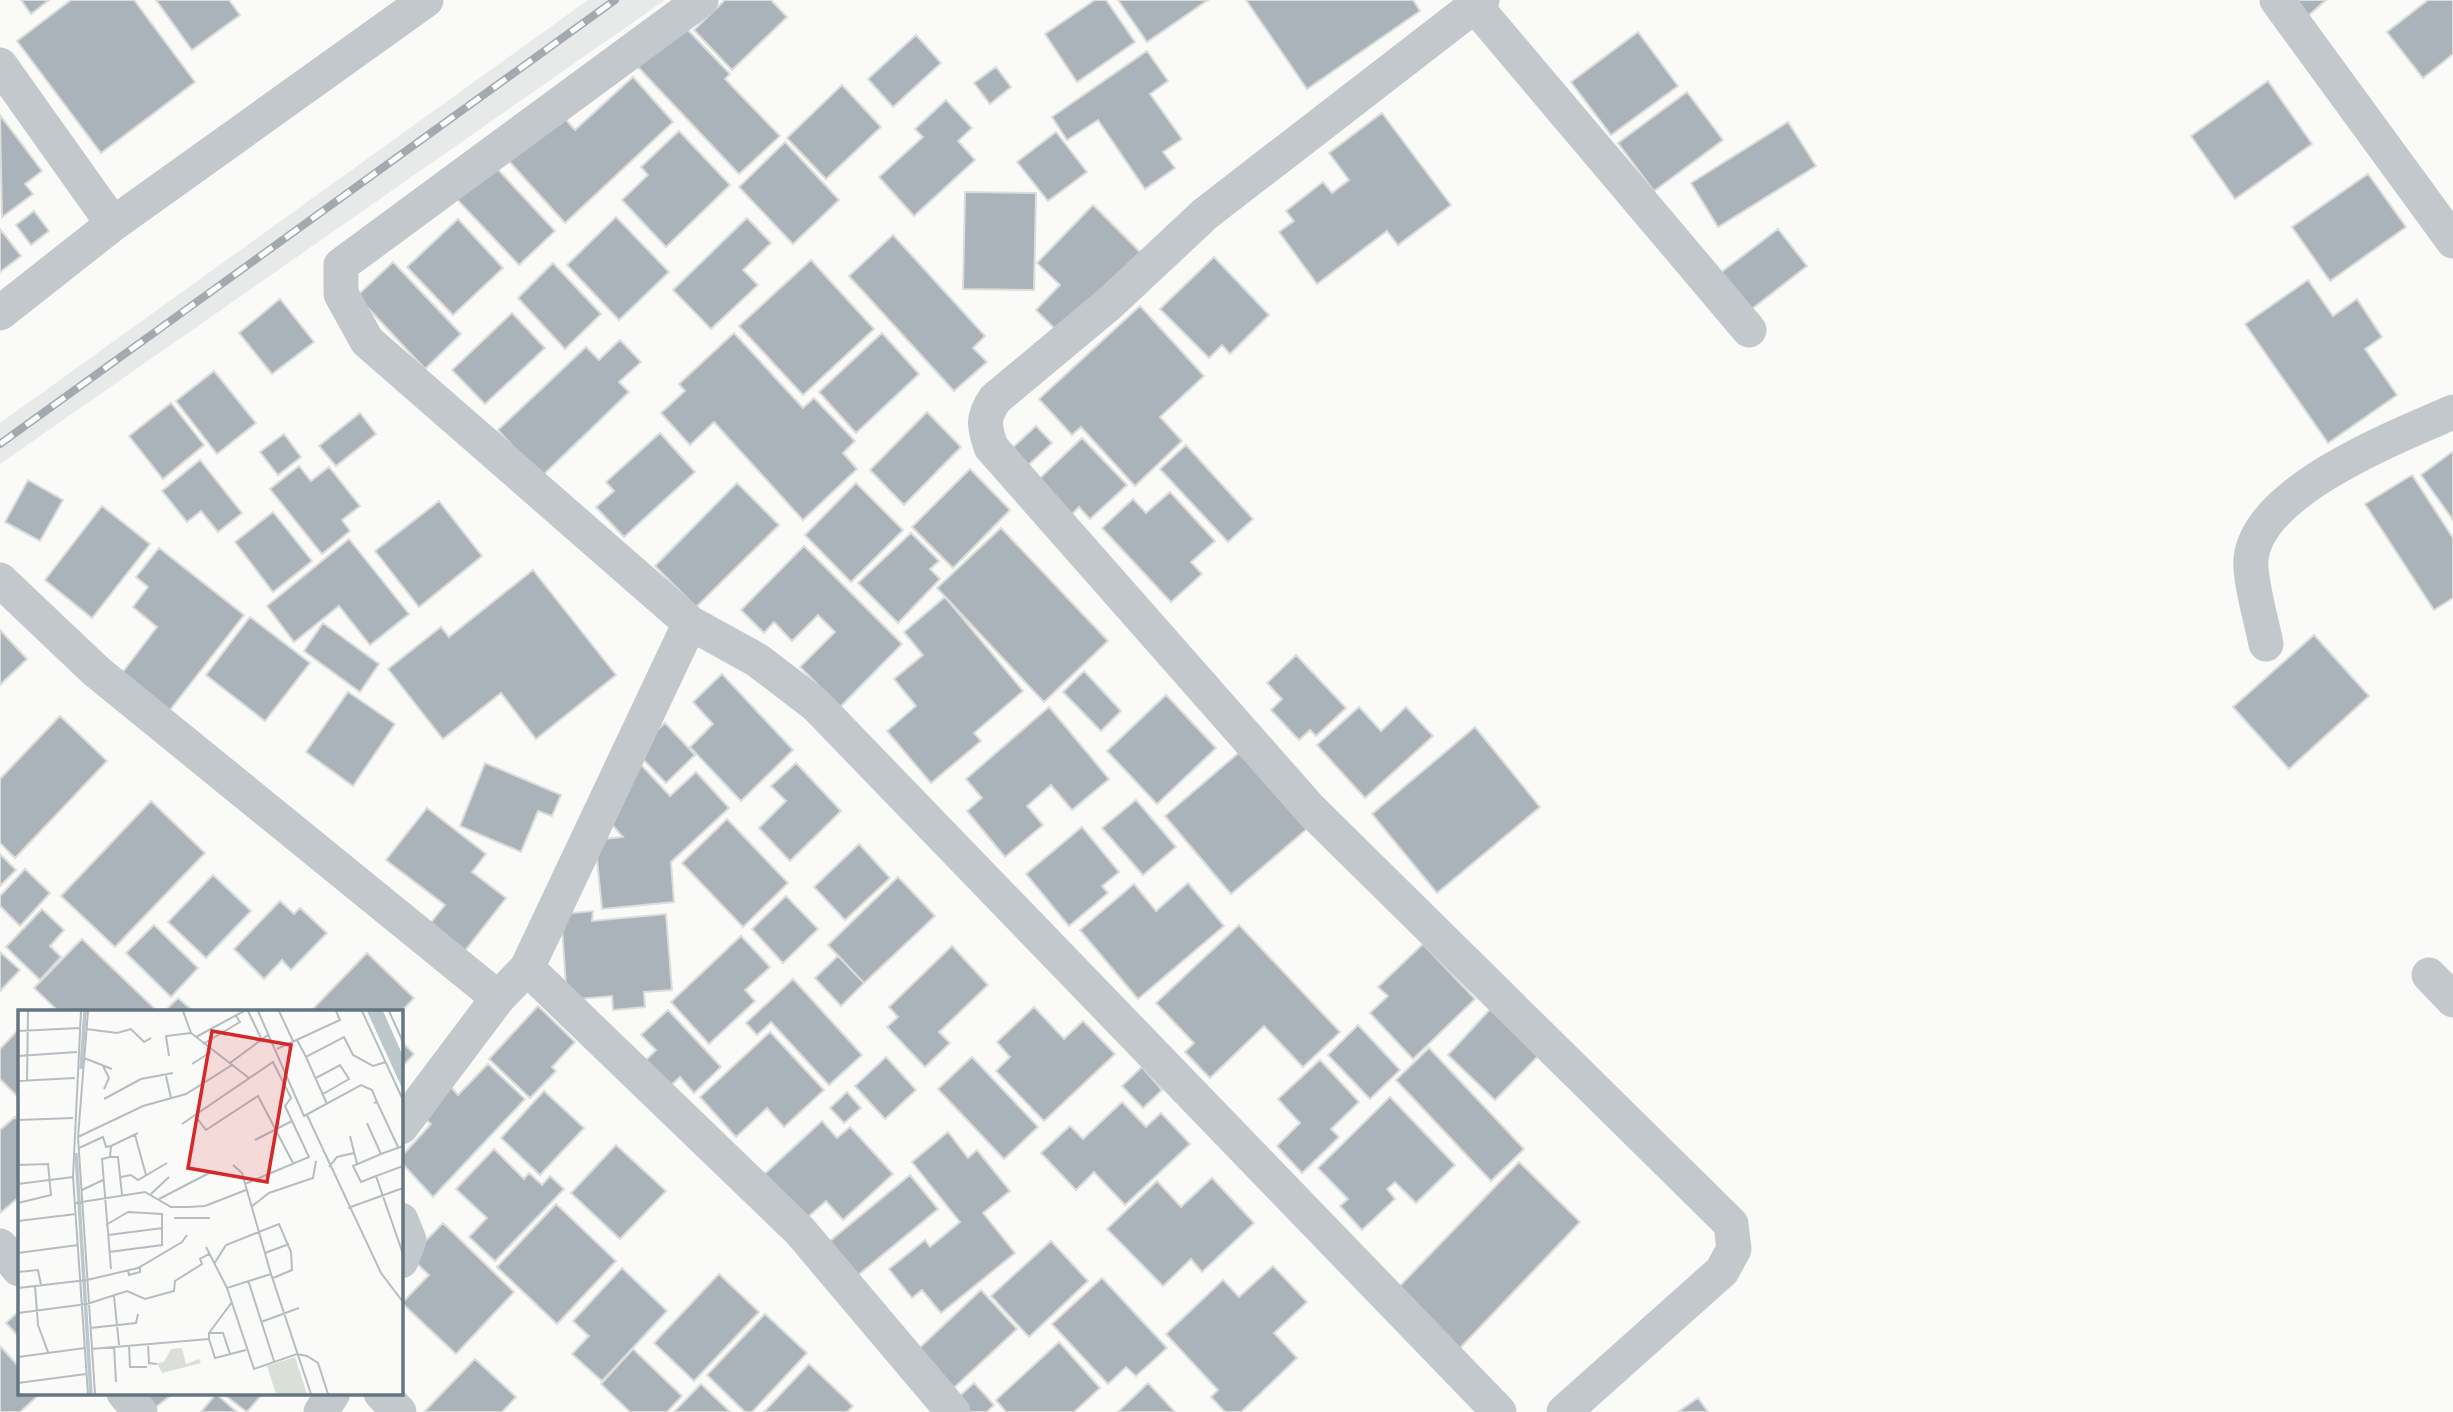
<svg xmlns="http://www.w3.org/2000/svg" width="2453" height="1412" font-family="Inter,sans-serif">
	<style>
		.built { fill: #e8e9e9 }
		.building { fill: #aab3b9; stroke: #dcdcda; stroke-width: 2 }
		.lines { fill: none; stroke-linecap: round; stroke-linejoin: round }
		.minor { stroke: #c3c8cc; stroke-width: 35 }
		.rail-casing { stroke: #a2aab0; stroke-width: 8 }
		.rail { stroke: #fff; stroke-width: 5; stroke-dasharray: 16; stroke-linecap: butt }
		.inset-river { fill: none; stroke: #bbc7cb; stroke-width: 3.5 }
		.inset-road { fill: none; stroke: #b5bdc2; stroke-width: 2 }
		.view { fill: #d62828; fill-opacity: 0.15; stroke: #d62828; stroke-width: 3.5 }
		.inset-edge { fill: none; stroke: #657683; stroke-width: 3.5 }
	</style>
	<rect width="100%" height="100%" fill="#fafaf8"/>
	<path class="built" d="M588,0H665L0,464V423Z"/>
	<path class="building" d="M21,0H49L31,14Z
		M71,0H134L195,82L101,153L17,41Z
		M156,0H229L240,15L192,50Z
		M725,0H771L787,17L732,70L694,30Z
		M1095,0H1106L1135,42L1077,82L1045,34Z
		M1118,0H1208L1147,42Z
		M1246,0H1413L1420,11L1307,89Z
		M2284,0H2326L2302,21Z
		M2428,0H2453V54L2423,78L2387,32Z
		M683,25L730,74L725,79L780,136L739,174L638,67Z
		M1638,32L1678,86L1611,135L1571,82Z
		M916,35L941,63L893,107L868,79Z
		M1147,51L1168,81L1150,94L1182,139L1163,152L1175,168L1145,189L1098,120L1067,140L1052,117Z
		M996,67L1011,87L990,104L974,83Z
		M633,77L673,122L565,223L509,161L560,113L575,130Z
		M2268,81L2312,144L2235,199L2191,136Z
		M842,85L881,127L826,179L787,138Z
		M1687,92L1723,140L1654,191L1618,143Z
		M946,100L972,128L958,141L975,160L914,216L879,177L923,137L915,129Z
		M1382,113L1451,205L1398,245L1387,231L1317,284L1279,232L1294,221L1286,211L1323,182L1332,193L1349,180L1329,153Z
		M0,115L42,171L25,184L33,194L2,217Z
		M1788,122L1816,166L1718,227L1691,183Z
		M679,131L730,185L666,247L622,200L648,175L641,167Z
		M1056,132L1087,172L1048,201L1017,162Z
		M785,142L839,200L793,244L739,187Z
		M489,160L555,231L519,265L453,195Z
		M2368,174L2406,227L2330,281L2292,227Z
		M965,192L1036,193L1034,290L963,289Z
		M1093,205L1143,255L1064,338L1036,310L1060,285L1037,263Z
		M34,211L49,231L31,245L16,225Z
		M616,217L669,272L619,320L567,265Z
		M747,218L771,243L743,270L758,285L711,329L673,290Z
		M458,219L503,268L453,315L407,267Z
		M0,229L21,256L0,272Z
		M1778,229L1807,266L1744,315L1715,277Z
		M893,235L985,336L973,348L987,362L954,391L849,276Z
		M1214,257L1269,315L1230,354L1222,345L1209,358L1160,309Z
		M811,260L874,329L803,395L739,326Z
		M393,262L461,334L425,369L357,296Z
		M553,263L601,314L565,349L518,298Z
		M2308,280L2333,316L2357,299L2382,337L2365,349L2397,395L2328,443L2245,324Z
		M280,299L314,342L272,374L239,333Z
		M1140,306L1204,376L1160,417L1182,441L1135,486L1081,427L1072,435L1039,399Z
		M512,313L545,348L485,404L452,370Z
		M734,333L803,408L814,398L855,441L843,453L857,469L803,520L714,422L690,445L661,413L685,391L679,384Z
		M882,333L919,374L856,433L819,392Z
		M620,340L641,362L619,382L629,392L541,477L498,430L586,347L599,360Z
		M214,371L256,423L217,454L176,401Z
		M171,403L204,445L163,479L129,436Z
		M927,412L961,447L904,505L870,470Z
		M360,413L376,434L336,466L319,446Z
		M1036,426L1052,443L1025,468L1009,451Z
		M660,433L695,472L624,537L596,507L614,491L606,482Z
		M284,434L301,457L278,475L260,452Z
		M1082,438L1127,485L1090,519L1079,507L1070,516L1037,481Z
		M1186,445L1253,519L1228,542L1160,469Z
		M2452,452L2453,453V520L2421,475Z
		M200,460L242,513L218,532L201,511L187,522L162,491Z
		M299,466L311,481L329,467L360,506L342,520L350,531L322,554L270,489Z
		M970,469L1010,510L953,568L912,527Z
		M2412,475L2453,538V598L2434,610L2365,504Z
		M28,480L63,500L40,541L5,522Z
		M737,483L779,525L696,607L655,566Z
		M856,483L903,530L851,582L805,535Z
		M1170,492L1215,541L1191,562L1202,574L1171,602L1102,528L1133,499L1146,513Z
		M439,501L482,556L419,607L375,551Z
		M102,506L150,544L92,618L45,580Z
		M273,512L312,561L273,592L235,542Z
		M1001,528L1108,641L1044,702L937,588Z
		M911,533L939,561L930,569L940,579L898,623L858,583Z
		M349,539L409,614L370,645L339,606L294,642L267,606Z
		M804,546L902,644L840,707L800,667L835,632L818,615L792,641L774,622L764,633L741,610Z
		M159,548L244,615L166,715L119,677L157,627L133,607L148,587L136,577Z
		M533,570L616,675L536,739L501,693L443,739L388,669L441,627L449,637Z
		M945,597L1023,691L974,733L981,741L931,783L887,731L916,706L894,679L923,655L904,632Z
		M250,617L310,663L265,721L206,675Z
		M323,623L379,664L360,692L304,651Z
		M0,630L27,659L0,685Z
		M2314,635L2369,696L2289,769L2233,707Z
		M1296,655L1346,708L1316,736L1310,730L1299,740L1271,710L1282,699L1267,683Z
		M1084,671L1121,711L1101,731L1063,692Z
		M722,674L793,750L741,801L690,747L713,724L693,702Z
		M348,692L395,724L353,786L306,752Z
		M1166,695L1216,748L1157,804L1107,751Z
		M1049,707L1109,779L1072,810L1051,785L1027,806L1043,825L1005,857L967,811L982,798L966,779Z
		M1359,707L1381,731L1406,707L1433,736L1365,798L1317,745Z
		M60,716L107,761L15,858L0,843V779Z
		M665,723L695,755L666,783L635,751Z
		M1475,727L1540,807L1437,893L1372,814Z
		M1242,750L1308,828L1231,894L1165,816Z
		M631,754L670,796L696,772L729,808L671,862L674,902L602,909L595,840L623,837L605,817Z
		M485,763L561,795L552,816L538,811L521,852L460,826Z
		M796,763L841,811L790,861L759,828L786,801L771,786Z
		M1136,800L1176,847L1143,875L1102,828Z
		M151,801L205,853L115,947L61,896Z
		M427,808L486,854L472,872L506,898L460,957L425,930L445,905L386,860Z
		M727,819L788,883L743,927L682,863Z
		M1082,827L1119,872L1102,886L1108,893L1069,926L1026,874Z
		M859,844L890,878L845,920L814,887Z
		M0,854L16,870L0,886Z
		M25,869L50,893L20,926L0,906V896Z
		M213,875L251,911L206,958L168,922Z
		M898,877L935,916L864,983L828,945Z
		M1188,883L1224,926L1138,999L1080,930L1134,884L1156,911Z
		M786,896L818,929L783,963L752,929Z
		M280,901L294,914L300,908L327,933L291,970L282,960L264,979L234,949Z
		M42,909L64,930L50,946L61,957L40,980L6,947Z
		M593,911L592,921L666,914L672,990L644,992L645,1007L613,1010L612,996L567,1000L561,914Z
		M154,925L198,968L171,997L126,953Z
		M1239,925L1340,1032L1303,1067L1264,1026L1210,1078L1185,1052L1194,1043L1156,1003Z
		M741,936L770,967L745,990L755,1001L709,1044L671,1002Z
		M82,939L154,1008L151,1011H58L34,988Z
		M1423,944L1475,999L1413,1059L1370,1013L1388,996L1378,987Z
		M952,946L988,985L939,1032L950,1043L925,1067L887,1027L898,1017L889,1007Z
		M0,952L20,970L0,991Z
		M367,953L414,998L401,1012L311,1011Z
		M838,956L864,983L841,1006L815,978Z
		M793,979L862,1055L829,1085L771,1022L757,1035L746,1023Z
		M178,998L193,1011H165Z
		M1496,1003L1544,1050L1495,1100L1448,1055Z
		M538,1006L575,1042L552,1067L556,1071L530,1098L489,1059Z
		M1034,1007L1064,1039L1083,1021L1115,1054L1044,1121L996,1071L1010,1057L997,1042Z
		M668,1010L721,1067L694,1093L680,1077L669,1087L645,1061L656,1050L641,1035Z
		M1358,1025L1400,1070L1370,1099L1328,1055Z
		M19,1029V1098L0,1079V1049Z
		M770,1032L824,1090L784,1127L767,1108L736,1137L700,1097Z
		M401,1041L414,1054L401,1068Z
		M1429,1048L1524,1149L1491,1181L1396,1080Z
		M886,1057L916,1090L885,1119L855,1086Z
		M972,1057L1038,1127L1004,1159L938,1089Z
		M1320,1060L1359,1102L1331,1129L1339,1137L1302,1173L1277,1146L1300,1123L1278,1099Z
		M488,1064L525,1099L433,1197L401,1162V1157L431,1124L422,1116L450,1086L458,1095Z
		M1142,1067L1162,1090L1143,1108L1122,1086Z
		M544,1091L584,1128L540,1175L501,1138Z
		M847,1092L861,1108L844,1123L830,1108Z
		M1390,1097L1455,1165L1416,1203L1395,1182L1387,1189L1395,1199L1362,1230L1340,1206L1348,1199L1318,1168Z
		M1122,1102L1146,1127L1161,1113L1190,1144L1125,1205L1094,1172L1076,1190L1041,1153L1070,1126L1083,1139Z
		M15,1117L19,1122V1197L0,1213V1130Z
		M822,1121L837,1138L850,1127L893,1174L843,1220L826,1201L799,1225L758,1180Z
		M948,1132L968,1158L977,1150L1010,1191L983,1213L1015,1253L941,1313L922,1290L912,1298L889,1269L925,1240L930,1247L960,1222L912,1162Z
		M616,1145L666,1191L620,1239L571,1193Z
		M494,1149L524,1179L529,1173L542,1185L550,1176L564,1189L495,1261L469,1237L487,1218L456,1189Z
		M1519,1162L1580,1222L1459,1349L1397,1289Z
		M910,1175L938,1209L852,1280L824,1246Z
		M1212,1178L1254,1223L1202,1272L1191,1259L1163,1286L1107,1229L1157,1181L1181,1207Z
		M556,1204L616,1261L557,1324L497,1267Z
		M443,1223L514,1292L456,1354L402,1303L429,1275L410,1257Z
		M1051,1241L1088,1281L1029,1337L991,1296Z
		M1273,1266L1307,1302L1274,1333L1297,1358L1241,1412H1225L1211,1397L1218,1390L1166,1334L1223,1280L1239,1297Z
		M622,1268L667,1311L602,1381L572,1354L589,1336L573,1321Z
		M719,1274L759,1312L694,1381L654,1343Z
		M1102,1278L1167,1348L1136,1376L1126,1367L1108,1384L1052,1324Z
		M981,1290L1017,1329L946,1395L911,1356Z
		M19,1311V1337L6,1323Z
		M765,1314L807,1353L752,1412H745L707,1375Z
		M1059,1342L1100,1388L1074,1412H1006L996,1400Z
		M0,1346L19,1367V1393H41L20,1412H0Z
		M633,1349L682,1396L667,1412H630L601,1384Z
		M475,1359L516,1397L502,1412H424Z
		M809,1364L853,1406L847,1412H764Z
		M974,1383L994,1405L987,1412H958L951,1404Z
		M1148,1383L1175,1412H1118Z
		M701,1384L730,1412H674Z
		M141,1393H174L153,1409Z
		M222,1393H263L247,1412Z
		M216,1394L237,1412H201Z
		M1698,1398L1708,1412H1678Z"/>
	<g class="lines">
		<path class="minor" d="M701,0L341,265V294L367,341L690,623L757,660L816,705L1499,1412
			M1470,0L1749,330
			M1482,0L1205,214L1110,303L995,399C982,418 984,426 991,447L1310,809L1731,1224L1734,1249L1722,1271L1564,1412
			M2277,0L2453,241
			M0,65L113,224
			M0,313L113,224L426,0
			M0,580L96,671L498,998
			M2266,644C2262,623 2249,578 2251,559C2258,490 2396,437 2453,412
			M527,968L800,1231L953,1412
			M2429,975L2453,1000
			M401,1127L498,998L527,968L690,623
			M401,1220L409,1240L401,1261
			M0,1246L19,1269
			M124,1393L140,1412
			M381,1393L399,1412
			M321,1412L333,1393"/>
		<g class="rail-casing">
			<path id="rail" d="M0,444L615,0"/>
		</g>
		<use href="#rail" class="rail"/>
	</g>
	<g transform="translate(18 1010)">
		<rect width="385" height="385" fill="#fafaf8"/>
		<path d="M164,338L168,354L181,349L183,353L144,363L139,353L146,352L153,339ZM277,347L289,384H258L249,356Z" fill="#dadfd7"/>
		<path d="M349,1H365L385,46V80Z" fill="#bbc7cb"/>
		<path class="inset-river" d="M63,59L67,1M58,143L73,384"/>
		<path class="inset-road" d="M63,1L55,167L70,384M70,1L60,127L77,384M165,1L173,23L231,68M230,1L243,28M240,1L286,106L343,75L354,80L359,92M261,1L275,31M344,1L385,90M371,1L385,32M68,19L99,23L113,19L126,32L133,28M0,21L62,18M178,27L226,1M279,30L288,47L326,27L335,45L355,56L368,52M185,34L222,12L218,6M259,39L322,10L318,1M0,46L59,42M151,46L148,26L173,23M288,47L309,94M66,48L94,59M212,53L251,24M174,54L193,42M85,56L91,68L86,79M148,66L153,88M298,68L322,55L331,69L305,84M0,71L57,68M9,71L10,1M86,89L123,69L155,63M356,93L359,92L380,137M289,105L363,263L385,292M178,107L188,120L240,86L275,153M0,110L55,108M349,113L363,144L385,136M164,114L255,52L273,88L267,96L291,147L227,174M117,125L128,165M332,126L339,154M60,127L125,96L168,84L214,55M237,130L274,111M93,136L120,123M61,138L85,127L88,137L93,136M92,147H100L104,185M0,155L30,154L33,185L0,193M215,155L224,163L253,264M385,156L358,166L385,244M311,157L319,147L336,143M358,166L343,172L335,156L363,144M103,167L113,165L120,170L149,153M0,174L55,167M64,180L85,170M133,184L151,167M141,189L195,161M57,193L127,182L153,197H170L187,196L228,180M233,197L251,183L295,168L298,151M330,198L385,178M156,208H192M0,211L58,204M88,215L110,202L144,204V235L91,242M90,225L145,218M188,237L209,278L236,359L279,344L289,346L300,353L310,384M0,243L60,235M247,243L271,234M196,254L208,235L261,214L273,242L274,260L255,268M93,259L84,149L92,147L93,136M110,260L111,265L122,262V257M0,262L20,260L23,275M230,270L256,351M17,276L20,315L30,342M0,278L69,270L120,258L164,232L169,225M209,278L253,264L293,384M96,286L101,335M0,303L69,294L109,281L127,289L156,281L157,271L184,254L182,249L191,244M243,312L281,298M72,318L118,313L120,304M191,323L214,292M191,329L197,348L228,340M191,329V323H205L212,344M130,334L131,353L139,354M111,335L112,357H129M96,336L98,372M73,339L191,329M0,347L67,338M0,373L68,364"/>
		<path class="view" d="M194,21L273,35L249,172L170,158Z"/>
		<rect width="385" height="385" class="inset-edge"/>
	</g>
</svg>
